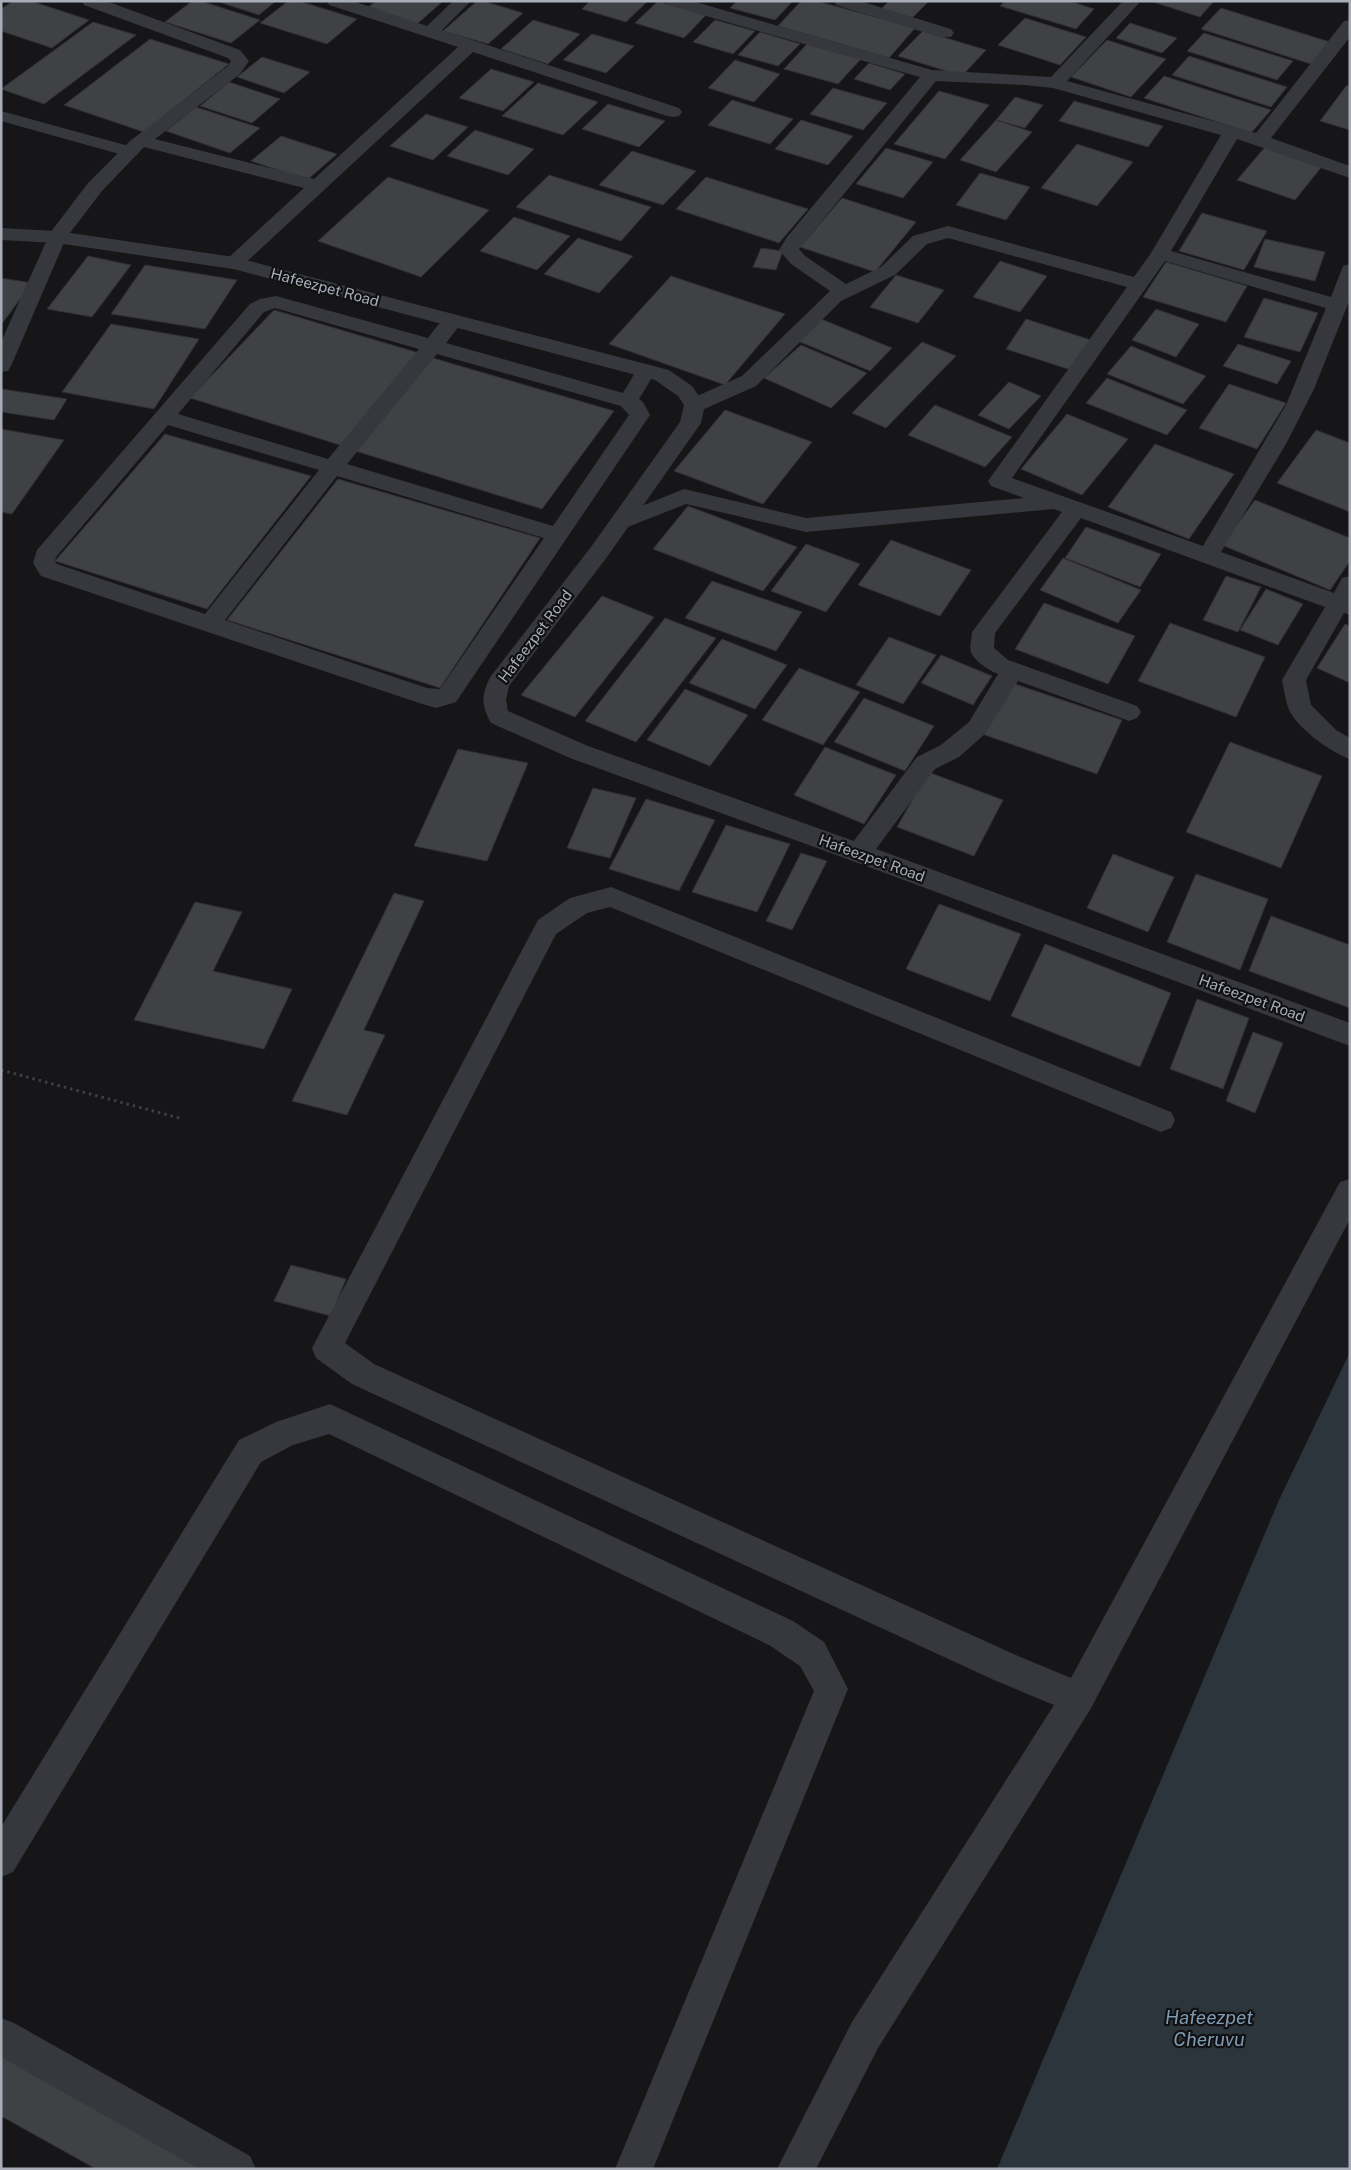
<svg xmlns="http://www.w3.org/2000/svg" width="1351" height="2170" font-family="'Public Sans',sans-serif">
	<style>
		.water { fill: #2c353c }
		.building { fill: #404145; stroke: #303034 }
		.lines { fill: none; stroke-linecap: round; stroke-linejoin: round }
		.path { stroke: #3d3f44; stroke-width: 3; stroke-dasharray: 2.5 4; stroke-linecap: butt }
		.service { fill: #37383d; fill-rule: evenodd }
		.minor { fill: #37383d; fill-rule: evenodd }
		.tertiary { fill: #37383d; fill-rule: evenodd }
		.labels { text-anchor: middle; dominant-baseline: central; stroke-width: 4.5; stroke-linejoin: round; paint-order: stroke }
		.street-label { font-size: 15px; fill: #a8adb8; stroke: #111113 }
		.near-water-label { font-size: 19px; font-style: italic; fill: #7f9bb3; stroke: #111113 }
	</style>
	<rect width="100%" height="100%" fill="#161618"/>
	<path class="water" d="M1350,1352V2169H997L1279,1500Z"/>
	<path class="building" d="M13,1H31L89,20L52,48L1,31V9Z
		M192,1H201L260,20L231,43L165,22Z
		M216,1H276L259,15Z
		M288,1H299L357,19L327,44L260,23Z
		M376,1H443L417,24L367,8Z
		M477,1H483L523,13L488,44L443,31Z
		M590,1H648L626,22L582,9Z
		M658,1L706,15L684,38L635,23Z
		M737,1H793L775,20L730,8Z
		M801,1H817L915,28L889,58L778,26Z
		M889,1H929L911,19L880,10Z
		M1005,1H1070L1094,9L1076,29L1000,6Z
		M1150,1H1214L1200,17Z
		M1221,8L1330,42L1311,64L1201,29Z
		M1025,18L1086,37L1060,65L998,45Z
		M533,20L580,34L548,64L501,49Z
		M715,20L755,31L733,54L693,42Z
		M93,22L136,35L44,104L1,89Z
		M1130,23L1177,38L1162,53L1116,38Z
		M923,31L986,50L962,76L898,56Z
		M760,32L800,44L778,66L738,55Z
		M1204,33L1293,61L1277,80L1187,51Z
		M592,34L634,46L606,73L563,60Z
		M150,39L229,64L144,132L64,105Z
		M1107,40L1166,59L1131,97L1071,77Z
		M807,44L861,59L838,84L784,69Z
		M1189,56L1287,87L1271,107L1172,75Z
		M262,57L310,72L284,93L237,77Z
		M735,60L780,74L754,102L708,88Z
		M869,63L905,74L890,90L854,79Z
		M491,69L534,82L503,111L459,98Z
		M1164,76L1271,110L1251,133L1144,98Z
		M229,82L280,99L252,123L200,106Z
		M538,83L598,102L563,135L502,116Z
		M1347,85L1350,86V130L1320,121Z
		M833,88L887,103L863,130L810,114Z
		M939,91L989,105L945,159L894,144Z
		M1015,97L1043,105L1025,128L996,120Z
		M732,100L793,119L770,144L708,125Z
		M1074,101L1163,126L1148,147L1059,121Z
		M608,104L665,121L639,147L582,129Z
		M196,107L260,128L230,153L166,131Z
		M426,114L468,127L433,160L390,146Z
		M801,120L853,136L828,165L775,149Z
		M996,120L1032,132L996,172L960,160Z
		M475,130L534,149L508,175L447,156Z
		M281,136L337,154L307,180L251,161Z
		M1077,144L1133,162L1097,206L1041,188Z
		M1266,146L1323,165L1295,200L1237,180Z
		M886,148L933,162L903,198L856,184Z
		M632,151L696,171L663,205L599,185Z
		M980,173L1030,187L1006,220L956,205Z
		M549,175L651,207L621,241L516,207Z
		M388,177L489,210L421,277L318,241Z
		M706,177L808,209L779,243L676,209Z
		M842,198L916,222L875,272L800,247Z
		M1202,213L1267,231L1244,270L1179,251Z
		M514,217L570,236L537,270L480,251Z
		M578,238L633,256L599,293L544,274Z
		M1265,239L1325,252L1315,281L1254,267Z
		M761,248L783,251L776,270L753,267Z
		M88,256L131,265L92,317L47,309Z
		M1000,261L1047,276L1020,312L973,297Z
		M1166,262L1247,286L1226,322L1143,297Z
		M145,265L237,280L205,329L111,314Z
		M896,275L944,290L918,323L870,307Z
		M671,276L785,314L725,385L609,344Z
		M1,278L32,283L1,325Z
		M1264,298L1318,313L1300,352L1244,337Z
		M1156,309L1199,324L1176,357L1132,340Z
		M274,310L419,353L340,445L190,398Z
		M821,319L892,348L870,371L798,341Z
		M1026,319L1091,340L1071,370L1006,349Z
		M111,324L199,339L154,409L62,392Z
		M922,342L956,356L886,428L852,413Z
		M1238,344L1291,361L1277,384L1223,366Z
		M801,345L867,373L831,408L764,378Z
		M1131,346L1206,376L1183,404L1107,374Z
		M426,356L614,411L542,509L349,449Z
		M1107,378L1187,410L1167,435L1086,403Z
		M1009,382L1041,396L1009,429L978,415Z
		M1229,384L1286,403L1257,449L1199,428Z
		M2,389L67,399L54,420L1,412Z
		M935,405L1012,437L985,467L908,435Z
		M725,410L812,442L763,504L674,471Z
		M1067,414L1128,439L1082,495L1021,469Z
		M1,429L64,440L12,514L1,512Z
		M1316,430L1350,443V512L1277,483Z
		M165,434L311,476L207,609L55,561Z
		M1155,444L1234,474L1189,539L1108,507Z
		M338,479L540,538L440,688L227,620Z
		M1255,500L1350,538V561L1330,590L1222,545Z
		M688,506L797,547L763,591L653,549Z
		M1086,527L1161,554L1140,587L1065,558Z
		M891,540L971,570L940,616L858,585Z
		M806,544L860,564L826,612L771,591Z
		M1063,558L1141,590L1118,623L1040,590Z
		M1226,576L1261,587L1238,632L1203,620Z
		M712,581L802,612L776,651L685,618Z
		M1266,589L1303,604L1278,645L1240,630Z
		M602,596L654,617L575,717L521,695Z
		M1044,603L1135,636L1108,684L1015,649Z
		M665,618L716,638L636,742L585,721Z
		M1170,623L1265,657L1236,717L1138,681Z
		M1345,624L1350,626V683L1317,668Z
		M889,637L936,655L903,704L856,685Z
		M722,639L787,665L755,709L689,683Z
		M941,655L992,676L973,705L921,683Z
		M799,668L860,692L823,745L762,720Z
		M1009,682L1122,720L1097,774L982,734Z
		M685,689L748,715L710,766L647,740Z
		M864,698L934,726L905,771L834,742Z
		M1230,742L1322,776L1281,868L1186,832Z
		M825,747L896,775L864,824L794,795Z
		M458,749L528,763L487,861L414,846Z
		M928,772L1003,800L974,856L897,827Z
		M593,788L636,798L610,858L567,848Z
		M646,799L715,820L679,891L609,869Z
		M726,825L790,844L757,912L692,892Z
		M801,853L827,861L792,930L766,921Z
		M1113,854L1174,877L1148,932L1087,908Z
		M1196,874L1268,899L1240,970L1167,942Z
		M394,893L424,901L364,1030L385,1035L347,1115L292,1101Z
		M195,902L242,912L213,971L292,989L264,1049L134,1020Z
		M939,904L1021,934L990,1001L906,969Z
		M1271,916L1350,945V1008L1249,971Z
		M1045,944L1171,993L1140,1067L1011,1016Z
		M1197,999L1249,1018L1223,1089L1170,1069Z
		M1253,1032L1283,1043L1255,1113L1226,1101Z
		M291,1265L346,1279L331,1316L274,1301Z
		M1,2049L221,2169H96L1,2116Z"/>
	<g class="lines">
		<path class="path" d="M1,1070L183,1119"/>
		<path class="service" d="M1,111L136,148L139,152L136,156L130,157L1,121Z"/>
		<path class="minor" d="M82,1H106L240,50L249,61L240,74L155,139L314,179L458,47L329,5L327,1H353L427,26L453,1H471L442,30L679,108L682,112L679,116L673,117L667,116L473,52L241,267L234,269L227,267L224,263L227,259L304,188L144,147L102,191L66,238L11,366L8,371L1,372V342L50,233L88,183L130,141L228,66L231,61L228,58L84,5Z
			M665,1H692L932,70L1051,77L1123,1H1141L1067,81L1256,133L1344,21L1350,20V37L1271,138L1350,166V178L1237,139L1171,251L1331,297L1343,266L1350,264V299L1314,389L1286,444L1221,552L1334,593L1342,578L1350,576V615L1344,613L1306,680L1311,705L1336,730L1350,738V759C1331,753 1294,726 1288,707C1285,698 1284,689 1282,680L1325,607L1081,518L995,633L994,648L1008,660L1137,706L1141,712L1137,718L1129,721L1121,718L1018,681L985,734L959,757L935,769L868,860L859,863L850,860L846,853L850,846L917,757L941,745L969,722L998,674C990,671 974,661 971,652C969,646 972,638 972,632L1062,512L1054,509L806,532L686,504L620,530L612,528L609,523L612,518L684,489L806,518L1024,498L991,486L988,481L1127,287L948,238L927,244L895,275L841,301L756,386L702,410L695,412L688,410L685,405L688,400L742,376L830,291L791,264L779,250L787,237L920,77L667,5ZM936,81L1024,85L1053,88L1221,135L1151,253L1134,277L948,226L913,236L881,267L846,284L805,256L799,249ZM1165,261L1326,308L1286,405L1203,546L1012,478Z
			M834,1H860L951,29L954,33L951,37H939L836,5Z
			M276,296L428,338C437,327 444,313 460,317L463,321L446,343L623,393L639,366L646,365L653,366L656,371L639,399L643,402L650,415L456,702L436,708L416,702L41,576L33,563L37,550L250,304L260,299ZM275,308L419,349L328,459L178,414L264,312ZM437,354L621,406L629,415L553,526L347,464ZM168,425L319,470L205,614L57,564L55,562L56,557ZM337,476L544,538L440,689L427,688L225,620Z
			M611,887L1171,1112L1175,1120L1171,1128L1161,1132L610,907L587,913L556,934L345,1343L374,1364L1018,1656L1071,1678L1340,1182L1350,1179V1219L1090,1710L878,2048L816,2169H777L852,2022L1054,1705L994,1680L352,1384L316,1358L312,1348L538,920L570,898Z
			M330,1404L793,1621L824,1642L848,1689L653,2169H615L814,1691L800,1666L769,1645L329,1434L293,1445L261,1462L13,1872L1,1877V1827L239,1440L276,1422Z
			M1,2018L14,2023L250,2156L256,2169H199L1,2057Z"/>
		<path class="tertiary" d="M1,228L57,231L234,257L669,370L692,386L705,405L701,423L607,557L509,686L506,700L508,711L588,746L868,846L1350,1023V1046L850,860L570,758L491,723C481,705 481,694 491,676L591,547L680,422L684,405L678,396L655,380L233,269L57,243L1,240Z"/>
	</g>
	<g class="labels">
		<g class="street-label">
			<text transform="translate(325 287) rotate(15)">Hafeezpet Road</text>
			<text transform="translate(535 636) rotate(-53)">Hafeezpet Road</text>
			<text transform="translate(872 858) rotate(20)">Hafeezpet Road</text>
			<text transform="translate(1252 998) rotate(20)">Hafeezpet Road</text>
		</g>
		<g class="near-water-label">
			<text x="1209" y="2017">Hafeezpet<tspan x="1209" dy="22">Cheruvu</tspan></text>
		</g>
	</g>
	<rect width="1351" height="2170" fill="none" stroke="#a8adb8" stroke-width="5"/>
</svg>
